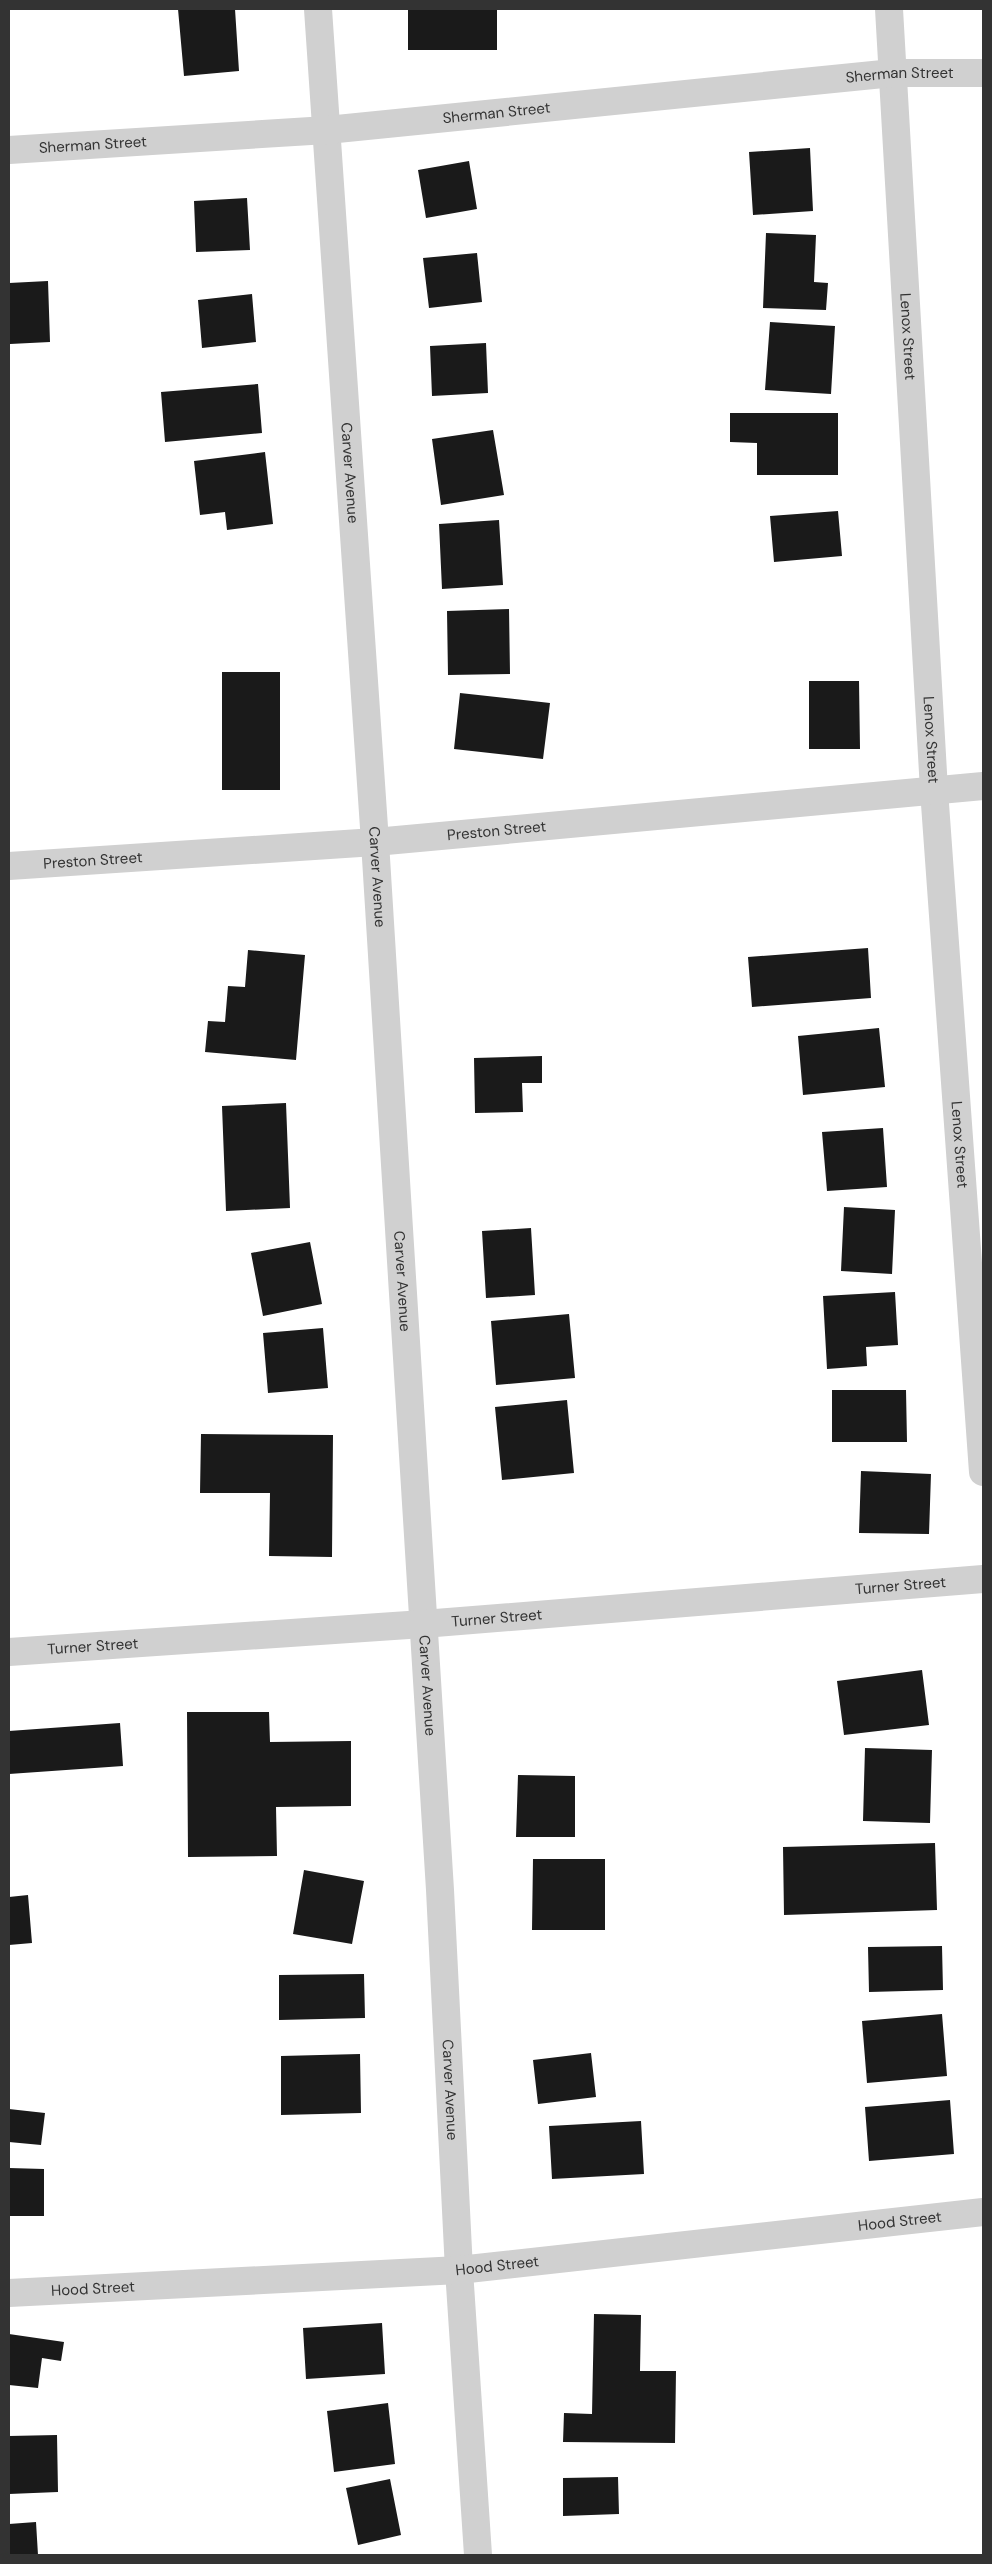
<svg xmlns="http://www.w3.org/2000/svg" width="992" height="2564" font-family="'DM Sans',sans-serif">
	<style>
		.building { fill: #1a1a1a }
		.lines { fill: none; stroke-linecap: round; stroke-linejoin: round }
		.minor { stroke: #d0d0d0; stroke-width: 28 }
		.labels { text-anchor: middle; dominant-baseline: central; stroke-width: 5; stroke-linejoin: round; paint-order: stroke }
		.street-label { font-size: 15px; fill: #333; stroke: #fff }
	</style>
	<rect width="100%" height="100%" fill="#fff"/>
	<path class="building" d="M178,9H235L239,71L184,76Z
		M408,9H497V50H408Z
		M810,148L813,211L753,215L749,152Z
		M469,161L477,209L426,218L418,170Z
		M247,198L250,250L196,252L194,201Z
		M766,233L816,235L814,282L828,283L826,310L763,308Z
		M477,253L482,302L429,308L423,258Z
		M48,281L50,342L10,344L9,283Z
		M252,294L256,342L202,348L198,300Z
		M770,322L835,326L831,394L765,390Z
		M486,343L488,393L432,396L430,346Z
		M258,384L262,433L165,442L161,392Z
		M730,413H838V475H757V443L730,442Z
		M493,430L504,495L441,505L432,439Z
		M265,452L273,524L227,530L225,512L200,515L194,461Z
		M838,511L842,556L774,562L770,516Z
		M499,520L503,585L442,589L439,524Z
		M509,609L510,674L448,675L447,611Z
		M222,672H280V790H222Z
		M809,681H859L860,749H809Z
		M460,693L550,703L543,759L454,749Z
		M868,948L871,998L752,1007L748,957Z
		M248,950L305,955L296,1060L205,1052L208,1021L225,1022L228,986L245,987Z
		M879,1028L885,1087L803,1095L798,1036Z
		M542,1056V1083H522L523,1112L475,1113L474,1058Z
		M286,1103L290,1208L226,1211L222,1106Z
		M883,1128L887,1187L827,1191L822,1132Z
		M844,1207L895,1210L892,1274L841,1271Z
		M531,1228L535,1295L486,1298L482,1231Z
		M310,1242L322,1304L263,1316L251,1253Z
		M895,1292L898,1345L866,1347L867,1366L827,1369L823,1296Z
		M569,1314L575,1378L496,1385L491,1321Z
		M323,1328L328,1388L268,1393L263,1333Z
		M832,1390H906L907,1442H832Z
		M567,1400L574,1473L502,1480L495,1407Z
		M201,1434L333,1435L332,1557L269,1556L270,1493H200Z
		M861,1471L931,1474L929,1534L859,1533Z
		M922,1670L929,1725L844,1735L837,1681Z
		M187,1712H269L270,1742L351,1741V1806L276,1807L277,1856L188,1857Z
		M120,1723L123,1766L9,1774V1731Z
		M865,1748L932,1750L930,1823L863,1821Z
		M518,1775L575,1776V1837H516Z
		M935,1843L937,1910L784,1915L783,1847Z
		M533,1859H605V1930H532Z
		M304,1870L364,1881L352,1944L293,1934Z
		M28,1895L32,1943L9,1945V1897Z
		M942,1946L943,1990L869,1992L868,1947Z
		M364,1974L365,2018L279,2020V1975Z
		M942,2014L947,2076L867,2083L862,2021Z
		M591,2053L596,2097L538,2104L533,2060Z
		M360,2054L361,2113L281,2115V2056Z
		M950,2100L954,2154L869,2161L865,2107Z
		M9,2109L45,2113L41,2145L9,2142Z
		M641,2121L644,2174L552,2179L549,2126Z
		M9,2168L44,2169V2216H9Z
		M594,2314L641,2315L640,2371H676L675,2443L563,2442L564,2413L592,2414Z
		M382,2323L385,2374L306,2379L303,2328Z
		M9,2334L64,2342L61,2361L42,2358L38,2388L9,2385Z
		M388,2403L395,2464L334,2472L327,2411Z
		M57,2435L58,2492L9,2494V2436Z
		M618,2477L619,2514L563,2516V2478Z
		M390,2479L401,2535L358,2545L346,2488Z
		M36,2522L38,2555H9V2524Z"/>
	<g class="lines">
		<g class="minor">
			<path id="s1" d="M318,9L375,842L440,1890L459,2270L478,2555"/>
			<path id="s2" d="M889,9L934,790L983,1472"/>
			<path id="s3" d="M9,150L327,130L893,73H983"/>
			<path id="s4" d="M9,866L375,842L983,786"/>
			<path id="s5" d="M9,1652L423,1624L983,1579"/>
			<path id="s6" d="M9,2293L459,2270L983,2212"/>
		</g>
	</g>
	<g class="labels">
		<g class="street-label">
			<text stroke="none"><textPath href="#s3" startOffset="894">Sherman Street</textPath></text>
			<text stroke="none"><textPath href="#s3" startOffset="489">Sherman Street</textPath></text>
			<text stroke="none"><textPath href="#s3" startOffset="84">Sherman Street</textPath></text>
			<text stroke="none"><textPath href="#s2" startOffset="328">Lenox Street</textPath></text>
			<text stroke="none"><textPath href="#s1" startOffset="465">Carver Avenue</textPath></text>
			<text stroke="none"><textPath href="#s2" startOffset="732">Lenox Street</textPath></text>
			<text stroke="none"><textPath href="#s4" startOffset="489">Preston Street</textPath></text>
			<text stroke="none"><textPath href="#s4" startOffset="84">Preston Street</textPath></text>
			<text stroke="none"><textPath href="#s1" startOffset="870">Carver Avenue</textPath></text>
			<text stroke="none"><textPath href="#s2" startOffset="1138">Lenox Street</textPath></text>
			<text stroke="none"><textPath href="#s1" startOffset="1275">Carver Avenue</textPath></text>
			<text stroke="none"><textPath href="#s5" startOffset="894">Turner Street</textPath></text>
			<text stroke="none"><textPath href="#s5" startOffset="489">Turner Street</textPath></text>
			<text stroke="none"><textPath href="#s5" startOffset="84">Turner Street</textPath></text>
			<text stroke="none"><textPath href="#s1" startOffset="1680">Carver Avenue</textPath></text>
			<text stroke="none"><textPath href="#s1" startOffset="2085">Carver Avenue</textPath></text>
			<text stroke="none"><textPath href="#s6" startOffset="894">Hood Street</textPath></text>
			<text stroke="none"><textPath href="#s6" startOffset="489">Hood Street</textPath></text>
			<text stroke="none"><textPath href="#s6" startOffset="84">Hood Street</textPath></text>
		</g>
	</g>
	<rect width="992" height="2564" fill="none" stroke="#333333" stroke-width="20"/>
</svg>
